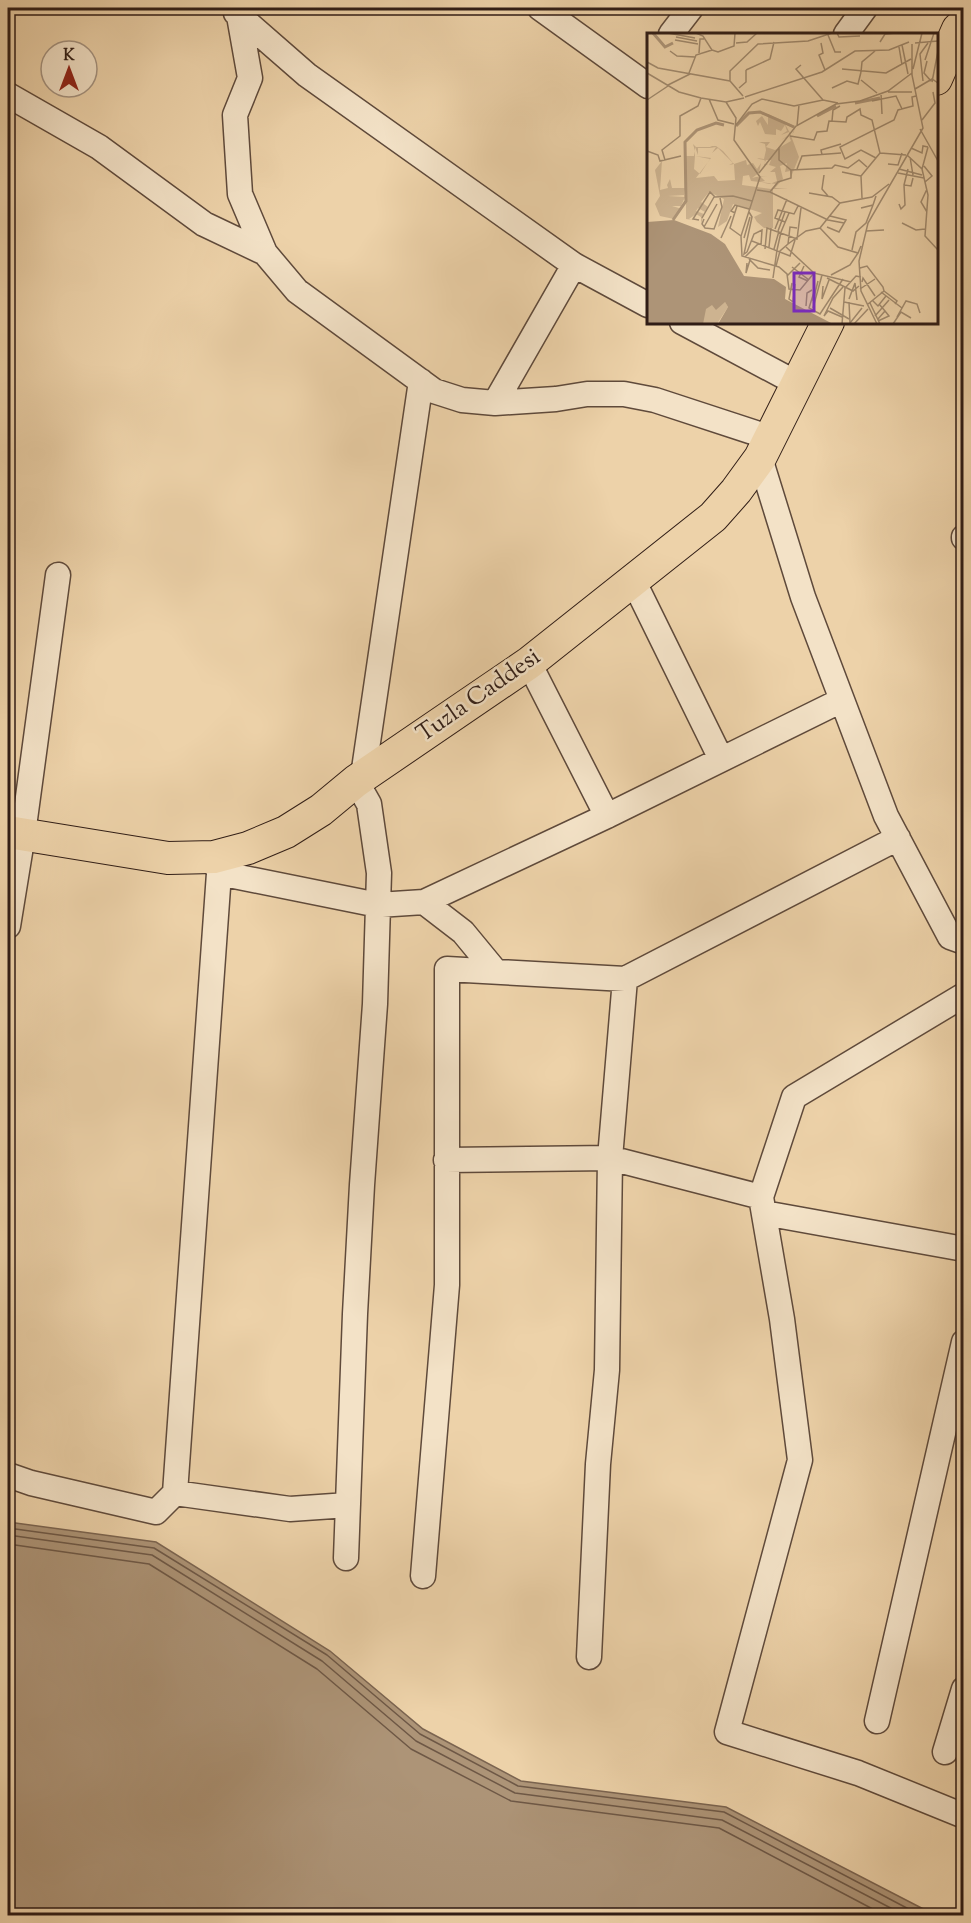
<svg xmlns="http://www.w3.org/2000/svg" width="971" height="1923" font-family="'Sorts Mill Goudy',serif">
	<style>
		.water { fill: #ad9477; stroke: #7b6450; stroke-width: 1.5 }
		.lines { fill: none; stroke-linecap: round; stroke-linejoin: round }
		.shore { stroke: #6e5846; stroke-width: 1.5 }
		.minor-casing { stroke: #5f4a3b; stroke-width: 27 }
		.major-casing { stroke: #301d16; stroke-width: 34 }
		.minor { stroke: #f3e2c7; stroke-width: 24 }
		.major { stroke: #edd2a9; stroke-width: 32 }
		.labels { text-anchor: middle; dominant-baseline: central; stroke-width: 5; stroke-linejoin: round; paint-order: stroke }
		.street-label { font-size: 24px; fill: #301d16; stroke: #f3e2c7 }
		.inset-river { fill: none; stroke: #ad9477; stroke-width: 3 }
		.inset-road { fill: none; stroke: #a18a6e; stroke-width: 1.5 }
		.view { fill: #7b2cbf; fill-opacity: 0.15; stroke: #7b2cbf; stroke-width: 3 }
		.inset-edge { fill: none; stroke: #301d16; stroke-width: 3 }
	</style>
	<rect width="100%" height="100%" fill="#edd2a9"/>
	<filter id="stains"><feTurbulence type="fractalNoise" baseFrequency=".00333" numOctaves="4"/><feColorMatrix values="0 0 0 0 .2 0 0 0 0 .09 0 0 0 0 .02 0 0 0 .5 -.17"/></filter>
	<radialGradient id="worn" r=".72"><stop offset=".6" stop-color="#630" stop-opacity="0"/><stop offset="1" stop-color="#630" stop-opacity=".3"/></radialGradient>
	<path class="water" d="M8,1522L156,1542L330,1651L423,1729L521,1781L726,1807L935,1915H8Z"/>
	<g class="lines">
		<path class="shore" d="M8,1528L154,1548L327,1655L420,1734L518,1786L724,1812L922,1916
			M8,1535L152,1555L322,1661L416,1741L515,1793L722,1820L906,1916
			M8,1544L149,1564L317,1669L411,1749L511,1801L719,1828L886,1916"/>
		<g class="minor-casing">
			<path id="minor" d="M246,8L239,16L250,78L235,115L240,194L265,253L297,291L434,391L462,400L495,403L556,399L587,394H624L655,400L771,438
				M540,8L648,86
				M236,13L307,75L574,265L648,305
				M671,34L691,8
				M846,34L865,8
				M8,95L99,147L204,224L265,253
				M682,322L798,384
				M495,403L574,265
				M760,458L803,597L886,816L950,937L964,942
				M964,537V538
				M633,580L721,759
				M529,663L607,816
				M363,776L421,381
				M219,873L378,905L424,902L607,816L842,700
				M424,902L463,932L496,972
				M8,926L23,834L58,575
				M964,995L794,1097L761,1197L782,1319L800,1460L727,1732L858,1773L964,1816
				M446,1160L610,1158L761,1197
				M764,1213L964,1249
				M8,1475L31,1483L156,1512L175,1493L219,873L214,857
				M175,1493L290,1509L348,1505
				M346,1558L355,1314L362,1185L375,1004L379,873L369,804L356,781
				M423,1576L447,1285V969L625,979
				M589,1657L598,1464L607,1370L610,1158L625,979L898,838
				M877,1721L964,1342
				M945,1752L964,1689"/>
		</g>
		<g class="major-casing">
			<path id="major" d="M936,79L958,29L964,24
				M8,832L168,858L214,857L248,848L286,832L321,810L356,781L529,663L713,517L736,491L760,458L828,322"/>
		</g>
		<use href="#minor" class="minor"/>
		<use href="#major" class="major"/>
	</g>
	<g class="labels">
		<g class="street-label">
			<text transform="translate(479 696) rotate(-35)">Tuzla Caddesi</text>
		</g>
	</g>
	<g transform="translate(647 33)">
		<rect width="291" height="291" fill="#edd2a9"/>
		<path d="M121,81L148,93L147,99L145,101L148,96L138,91L143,100L152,124L144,144L143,138L138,139L140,130L133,133L136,146L128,155L141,156H126V195H117L110,189L107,184L115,180L86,171L80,188L71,194L77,166L62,159L54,169L61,174L58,179L51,175L49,178L57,181L54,191V184L49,181L42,186L46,187L39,186V123H47L48,118L46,111L41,110L46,111L49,114H63L65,113H69L76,118L87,131L82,132L86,130L71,115L65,120L69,114L63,115H51V122L48,114V123L64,125L49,145L67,143L71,148L88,147L87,131L99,127L100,132L106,130L110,136L114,130L112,140L105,145L109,144L121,143L114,144L118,148L113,149L123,151L130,148L128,139H123L129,134L122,132L124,127H119L117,131L122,132H117L118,128L117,127L112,126L110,125L117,126L119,117L118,111L112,109H123L119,114L128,117L144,108L142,103L134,107L142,102V99L134,102L140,98L138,92L134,98L129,96V102L118,101L113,89L111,93L109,88L115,83L121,92ZM48,123L63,126L53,141L47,136ZM102,142L104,148L129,151L124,156L95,152L96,143ZM15,128L13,157L21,155L20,152L23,146L25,155H38L37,162L21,163L38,164L34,173H25L35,176L27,186L13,183L8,171L13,163L8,137ZM77,267L81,274L70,291H56L55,279L63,272L73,271L69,277Z" fill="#cdb390" fill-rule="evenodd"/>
		<path d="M27,187L64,201L78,211L97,243L127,246L139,254L138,266L186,291H71L81,274L78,269L69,277L65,272L59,276L56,291H0V189Z" fill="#ad9477"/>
		<path class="inset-river" d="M6,0L18,14L26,10M208,70L233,65M170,83L189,73M89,93L102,80L113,79L147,94M26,187L39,168L38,109L50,97L69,90L77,92"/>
		<path class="inset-road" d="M21,0L48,5M190,0L192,4L213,3M181,2L188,19H194M29,4L50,8M28,7L51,11M233,9L238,1L249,0M89,10L100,9L110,0M174,10L176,20L172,22L178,37M268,10L291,8M255,12L261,41M252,14L255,32M65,17L71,19L87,13L88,0M23,18L30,23L48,24M52,20L53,6H57M278,27L287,0M280,28L277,40L284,48M0,29L11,35L83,48L96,63M154,32L149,36L176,67M195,36L239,40L264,26M266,36L275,0M99,37L123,26L127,9M214,39L215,29L228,18M0,40L32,59L54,65L79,69L97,65M42,40L49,22L65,17L56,3L49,0M214,47L230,60M83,48V38L111,11L161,8L185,0M276,48L273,21L281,10M285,49L291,18M21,52L43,41M92,55L99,49V37M185,55L200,48L211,51L214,39M268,56L285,46L291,50M241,59H265M234,60L235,81M98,64L175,39L208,18L242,17L262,9M62,66L71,87L87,91M0,67L21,53M225,68L249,63L255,76M79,69L89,85L87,107L113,144L94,203L95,223L132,234L140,241L142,256L153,257L167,240L204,249M275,87L288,70L286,59M185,88L186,77L193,73M89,92L105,71L115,66L147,73L176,67L191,70M150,93L152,72M273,96L291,128M143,103L167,107L170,99L180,98L182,88L199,89L200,84L213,76L214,82L225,87L233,120L214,143L215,165M132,114V127L144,137L185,135L188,132L201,135L212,127L220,134M264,115L275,120L276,113L281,114M0,118L11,122L13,128L34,123M233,120L259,122M175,122L174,117L194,111M260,122L275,136L281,162L278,203L291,217M263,124L266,142M229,125L214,117L198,126L193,114L247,87L251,77L266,73L265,64L269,63M18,127L15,117L33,103V83L51,73L54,65M241,131L251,132L255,120M277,133L285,143L278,149M150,136L155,123L194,120M252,136L275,142M261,136L257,152L264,153L266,145M275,136L281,114M195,139L214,143M112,140L149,93L189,71L213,68L241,58L265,40M251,140L277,145M177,142L175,156L181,163M110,157L123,159L181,187L197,190M123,159L131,149L144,145V137M162,160L185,164L193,170M252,171L254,176L258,172L257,152M90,173L83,195L94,203M214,175L226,172L229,163M280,179L274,169L280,156M88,180L84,178L88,172L102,176M55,185L67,164M57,186L55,191L58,195L67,196L75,174L73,165M52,187L46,186L63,159L68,164L86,163L105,168M138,189L128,185L131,177L147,181L151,173M255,190L269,197L278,196M57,194L70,171M180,194L192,199L199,187L183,183M128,196L140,166M131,198L138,179M219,198L237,197M134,199L142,180M74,205L84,183M97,205L103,184M105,208L143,223L148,207M141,211L143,194L150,195M214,213L211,220L191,214L173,195L193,170L225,164L242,151M122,214L124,195M139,214L167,240M118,216L120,195L150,206L154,175M127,216L132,198M130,217L134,199M205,217L209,199L219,190L226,172M100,219L97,221L105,184L102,179M100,219L107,201L115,197L114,212M98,224L112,210M102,226L111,235L123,237M100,230L99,240L103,227M129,233L133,218L141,211L159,198L173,195M157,233L152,244L161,248M145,234L162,247M213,235L220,233L236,254L237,258L221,271M184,242L203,232L211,220M140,243L153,230M126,245L130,217M180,245L206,258L212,253M215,249L216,245L228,263M145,250L142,266L146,269M176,253L175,266L182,247M213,256L228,246M237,258L250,268L248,271M167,259L162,275L173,281L196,246M234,259L255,275M202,266L208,250L210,267M225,267L231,273L239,263M166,268L171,248M146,269L148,251M197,269L217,273M202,269L203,290M223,270L233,291M159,273L160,260L165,257M166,275L175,242M183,275L202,286M228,283L242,267M195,284L181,278L177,283L186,265L196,254M250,284L259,268L270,271L273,280M231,286L238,278L232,271M231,288L242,283L238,278M203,290L215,275M195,291L198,255L209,243L214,244M207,291L221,276M230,291L214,258L212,228L221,190L276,95L265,42V11M246,291L254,279L264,285"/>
		<path class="view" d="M147,240H167V278H147Z"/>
		<rect width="291" height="291" class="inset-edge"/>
	</g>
	<rect width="971" height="1923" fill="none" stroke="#edd2a9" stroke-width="30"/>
	<rect x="9" y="9" width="953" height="1905" fill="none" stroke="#301d16" stroke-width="3"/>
	<rect x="15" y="15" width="941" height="1893" fill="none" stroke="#301d16" stroke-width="1.5"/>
	<g transform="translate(69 69)"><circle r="28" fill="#f3e2c7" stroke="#a59380" stroke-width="1.5"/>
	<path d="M0-4.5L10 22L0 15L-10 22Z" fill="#8f2418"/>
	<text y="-9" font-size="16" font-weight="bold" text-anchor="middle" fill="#301d16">K</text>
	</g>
	<rect width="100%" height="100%" filter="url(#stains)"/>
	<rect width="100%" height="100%" fill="url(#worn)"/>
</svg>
